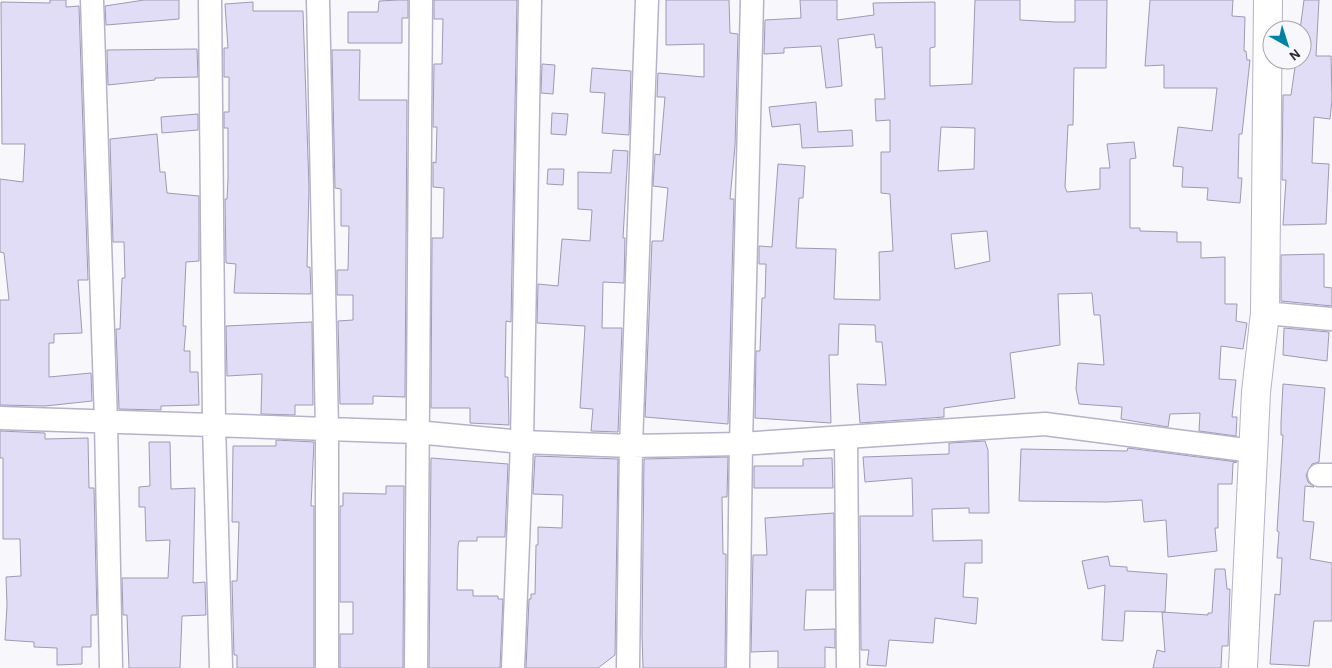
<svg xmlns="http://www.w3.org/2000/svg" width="1332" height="668" font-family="'Alegreya Sans',sans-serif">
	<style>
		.building { fill: #e2ddf6; stroke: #9e9ab2; fill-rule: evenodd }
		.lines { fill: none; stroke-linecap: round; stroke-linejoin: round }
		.minor-casing { stroke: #b6b2ca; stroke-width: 25 }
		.secondary-casing { stroke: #b6b2ca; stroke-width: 30 }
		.minor { stroke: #fff; stroke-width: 22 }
		.secondary { stroke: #fff; stroke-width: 28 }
	</style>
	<rect width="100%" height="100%" fill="#f8f7fc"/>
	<path class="building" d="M50,0H66V7L79,6L88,280H78L82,333L54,334V343H49V377L91,373L92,401L45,406L0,405V300H9L4,253L0,252V179L23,182L25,144H2L1,2L50,3Z
		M144,0H179V19L106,25L105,6Z
		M399,0H408V18H402V43H348V12H378L379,1Z
		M434,0H517L511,322L506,321L505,377H508L509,425L470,423V408H431L432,238H443L444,188L433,187V162L436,163L437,127H433L434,64H442L443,19H434Z
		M666,0H729L730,33L738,34L735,146L730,199H734L728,424L645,417L652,241H663L668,188L653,186L655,154L660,155L665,97H657L658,73L704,77V44L666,45Z
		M800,0H837V20L874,15L873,3L935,2V47L930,48V86L972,84L975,0H1020V20L1056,22H1075V0H1107L1106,68H1074L1073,125H1068L1065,187L1067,192L1100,189V168H1110L1107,144L1134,142L1136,158L1130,159V228H1140V231L1177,232V242H1201V258L1225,257V304H1237L1236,321L1247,323L1243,349L1221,346L1219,379L1236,380L1232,417H1237L1236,436L1199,431L1200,413L1170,414L1168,427L1121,419L1122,407L1079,404L1076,389L1078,363L1104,365L1100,315H1094L1092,293L1058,294L1060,345L1010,353L1015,398L944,408V417L860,423L857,384L886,385L882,342H876L875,325L839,324L838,355H829L831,423L755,418L756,351H760L762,298H765L766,264H759V246L772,247L778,164L805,166L803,198H799L796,248L836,249L834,299L880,300L879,252L893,251L890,194L881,193V152H890V120L876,121L875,99H885L882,47L876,48L874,34L838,39L842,86L826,88L821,46L784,48V53L764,54L765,20L801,18ZM941,127L975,128L974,169L938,171ZM987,231L990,261L955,269L951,234Z
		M1150,0H1233L1232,16L1245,17L1244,51H1246L1247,60H1250L1242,134H1239L1238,178H1242L1240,203L1207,200L1208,188L1182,187L1183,167L1173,166L1178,127L1212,131L1217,88H1164V65L1145,66Z
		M1304,0H1319L1316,56H1331L1332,99L1330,119L1314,117L1312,163L1329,164L1326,224L1283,225L1286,180H1282L1283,95H1291L1296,60H1302V30H1300Z
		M253,2V11H303L309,187L307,267H310L311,294L234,293L236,264L226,263L225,199H227L228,179V128H224V112H229V77H224V48H228L225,4Z
		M197,49L198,77L155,78V80L108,85L107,50Z
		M332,50H360L359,100H407L405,397L373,396V404H340L338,321L353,320V295H337V270H348L349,226H341V189L335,188Z
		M542,64L555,65L553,94L541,93Z
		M592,68L631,71L629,135L602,133L605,93L590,92Z
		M816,102L818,132L852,130L853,146L802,148L800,124L772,127L769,107Z
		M552,113L568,114L566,135L551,134Z
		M198,114V130L162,133L161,117Z
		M157,134L160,172H165L167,193L199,196V261L186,262L183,326H186L184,351H190V372H198L199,405L161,406V410L119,409L116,329H120L122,278H125L124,242H113L110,139Z
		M613,150L628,151L623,238H625L624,283L603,282L602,328H622L618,432L591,431L593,409L580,408L585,326L537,323L538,284L558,286L562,239L590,241L592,210L578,209V172L611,173Z
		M548,169H564L563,185L547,184Z
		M1324,254V287L1332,288V306L1281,301V255Z
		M312,322L313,405H295V415L261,414L262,374L227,376L226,326Z
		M1284,328L1329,332L1327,361L1283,355Z
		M1283,384L1325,388L1319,462L1312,464L1306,475L1308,482L1314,487L1305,486L1303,521L1314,522L1310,559L1332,563V621H1314L1309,666L1270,664L1275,594L1280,595L1282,558H1277L1279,532L1277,531L1283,435H1281V422Z
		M0,431L45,433V439L88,438L89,488H94L97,615H91V647H82V664L57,665V648L34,647V642L5,640L7,605L6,577L21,576L20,539H3V458H0Z
		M276,440L314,442L311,506H314V668H237V655H234L232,581H237L239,522H232L233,446H276Z
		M985,441L988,450L989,513H969V508L932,509L933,541L982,540V563H965L963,597L978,598L976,624L935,618L933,643L889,640L886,666L867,665L869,650H861L860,516H913L912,478L865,482L863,457L949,454V443Z
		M149,442H170L171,489L195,488L193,583L205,582L206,615L182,616L180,668H129L127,615H123L122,578H168L170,540L146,541L145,507H139V487L150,486Z
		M1128,448L1237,462L1233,463L1232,484H1218V528H1215L1217,551L1168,557L1166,520L1144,522L1142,500L1107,502L1019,501L1021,449L1127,451Z
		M535,456L618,459L615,655L598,668H526L529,599H531V594H535L536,545H538V527L562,528L563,495L533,494Z
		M728,457L727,497H722L723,554H726L725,668H643L642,634L644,459Z
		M431,458L508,464L505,537H477V541H459L458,546L457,590H473V596H498V599H503L500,668H429Z
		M832,458L833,488H754V466H803V459Z
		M386,486H404L403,668H340V634H353V602H340V506H343V493L386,494Z
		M834,513V590H806L804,630L835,629V648L825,647V668H778V651L751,652L753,555H767L765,518Z
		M1108,556L1110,566L1127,567V571L1167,574L1165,612L1125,611L1123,641L1102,640L1105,585L1088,589L1082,561Z
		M1215,569H1225L1227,589H1230L1228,646H1222L1221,668H1153L1157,650L1165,652L1162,612L1208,615V613H1212Z"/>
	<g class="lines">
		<g class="minor-casing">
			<path id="minor" d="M92,0L106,422L111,668
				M210,0L214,425L221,668
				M318,0L327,429V668
				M1265,313L1332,319
				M0,418L416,432L522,442L631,446L741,444L846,437
				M1319,475H1332
				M416,668L421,0
				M513,668L522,442L530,0
				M628,668L631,446L647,0
				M738,668L741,444L752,0
				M848,668L846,437L1045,424L1253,451"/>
		</g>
		<g class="secondary-casing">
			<path id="secondary" d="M1243,668L1256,392L1265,313L1268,0"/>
		</g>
		<use href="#minor" class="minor"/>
		<use href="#secondary" class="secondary"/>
	</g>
	<g transform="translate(1287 45) rotate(141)"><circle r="24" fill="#f8f7fc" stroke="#a7a6ac"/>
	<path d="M0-4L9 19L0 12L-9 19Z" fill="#0082a6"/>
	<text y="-8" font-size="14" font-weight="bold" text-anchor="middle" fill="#2d2c35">N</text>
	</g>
</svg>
